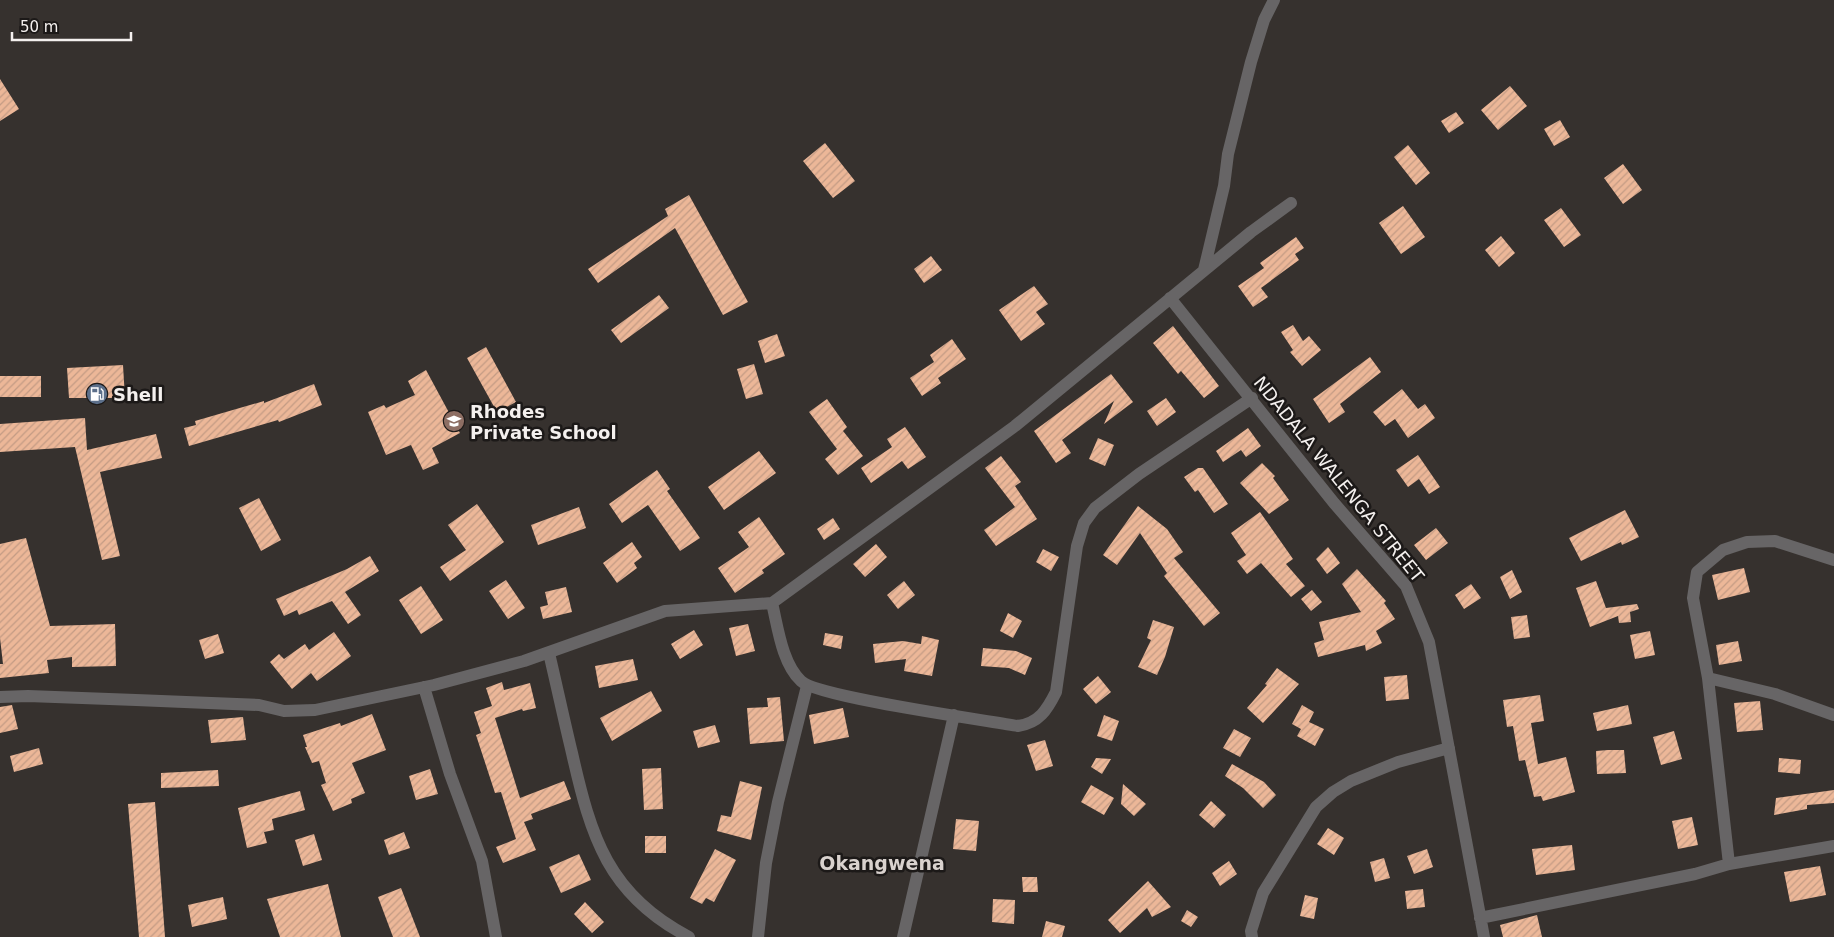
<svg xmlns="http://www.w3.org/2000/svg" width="1834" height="937" font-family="'DejaVu Sans',sans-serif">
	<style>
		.building { fill: url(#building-hatch) }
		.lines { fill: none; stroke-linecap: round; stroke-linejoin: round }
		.minor { stroke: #676566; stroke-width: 12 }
		.labels { text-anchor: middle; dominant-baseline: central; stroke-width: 5; stroke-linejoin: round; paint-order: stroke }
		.poi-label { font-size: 18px; font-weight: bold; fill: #f4f0ee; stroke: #1c1918; text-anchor: start }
		.street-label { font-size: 18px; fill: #f4f0ee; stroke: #1c1918 }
		.neighbourhood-label { font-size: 19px; font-weight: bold; fill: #d9d2ce; stroke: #1c1918 }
	</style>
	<defs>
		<pattern id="building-hatch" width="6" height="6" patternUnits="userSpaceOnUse" patternTransform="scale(1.25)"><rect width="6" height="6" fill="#ecb798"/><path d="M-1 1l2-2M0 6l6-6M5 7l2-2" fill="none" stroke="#c39b84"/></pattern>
	</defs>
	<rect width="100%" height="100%" fill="#36312e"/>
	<path class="building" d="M0,79L19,109L0,121Z
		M1510,86L1527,106L1498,130L1481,110Z
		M1456,112L1464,123L1449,133L1441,121Z
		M1560,120L1570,137L1554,146L1544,129Z
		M825,143L855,181L833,198L803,161Z
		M1408,145L1430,173L1416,185L1394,157Z
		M1623,164L1642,190L1623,204L1604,178Z
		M689,195L748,302L723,315L675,228L598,283L588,269L668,216L665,209Z
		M1403,206L1425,237L1401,254L1379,223Z
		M1561,208L1581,235L1564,247L1544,220Z
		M1501,236L1515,253L1499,267L1485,250Z
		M1296,237L1304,248L1295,254L1299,260L1261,288L1268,297L1253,307L1238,286L1264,268L1260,263Z
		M931,256L942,270L924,283L914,269Z
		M1034,286L1048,304L1036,312L1045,324L1021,341L999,310Z
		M659,295L669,308L621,343L611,330Z
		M1293,325L1303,341L1309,336L1321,350L1302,366L1290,352L1293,350L1281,332Z
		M1173,326L1219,386L1204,398L1181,371L1178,374L1153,343Z
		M777,334L785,356L765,363L758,341Z
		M952,339L966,359L938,378L941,383L922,396L910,378L934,362L930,355Z
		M486,347L516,402L497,412L467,358Z
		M1370,357L1381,372L1340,404L1345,412L1329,423L1313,399Z
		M754,364L763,394L746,399L737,369Z
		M123,365L125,398H69L67,368Z
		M426,370L460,433L432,448L439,463L423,470L411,445L386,455L368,412L384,405L386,408L415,395L408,381Z
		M1111,374L1133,402L1104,424L1114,401L1062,440L1071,453L1056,463L1034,431Z
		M0,376H41V397H0Z
		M314,384L322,405L279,422L278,420L189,446L184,428L196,425L195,421L264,401V403Z
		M1402,389L1418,409L1425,404L1435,418L1408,438L1395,419L1385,426L1373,412Z
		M1166,398L1176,412L1157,426L1147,411Z
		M827,399L847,427L843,431L863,456L838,475L825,459L837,449L809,412Z
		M85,418L87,450L156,434L162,458L100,472L120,556L102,560L75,447L0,452V424Z
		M905,427L926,457L908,469L902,461L871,483L861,468L892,447L887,439Z
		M1248,428L1261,446L1246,457L1241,450L1223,462L1216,451Z
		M1098,438L1114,445L1105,466L1089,459Z
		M759,451L776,473L724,510L708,487Z
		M1418,455L1440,487L1429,494L1419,479L1408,487L1396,470Z
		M1001,456L1021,482L1015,486L1037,519L996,546L984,530L1015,507L985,468Z
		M1262,463L1275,476L1273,478L1289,500L1269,514L1240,483Z
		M1198,468H1203L1228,504L1214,513L1198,490L1195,492L1184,477Z
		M657,470L670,489L667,491L700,538L680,551L648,505L622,523L609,504Z
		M259,498L281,540L261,551L239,508Z
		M477,504L504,542L450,581L440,567L466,550L448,525Z
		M1138,506L1167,529L1183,552L1174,558L1220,613L1204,626L1164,576L1167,573L1140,533L1117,565L1103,555Z
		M579,507L586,528L538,545L531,525Z
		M1625,510L1639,537L1622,545L1621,542L1581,561L1569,538Z
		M1260,512L1293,559L1286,564L1305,586L1291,597L1261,563L1247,574L1237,561L1246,555L1231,533Z
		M759,517L785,554L762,570L764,573L735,593L718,568L749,547L738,532Z
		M833,518L840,529L824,540L817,529Z
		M1436,528L1448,543L1426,560L1414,545Z
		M26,538L50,626L115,624L116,666L72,667V657L47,660L49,673L0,678V664H3L0,638V544Z
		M632,542L642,557L634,563L637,568L617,583L603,563Z
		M876,544L887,557L865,577L853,564Z
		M1328,547L1340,563L1327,574L1316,559Z
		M1043,549L1059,557L1051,571L1036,562Z
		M370,556L379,571L345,592L361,615L348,624L332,601L299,615L297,610L284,616L276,599L347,569Z
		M1744,568L1750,592L1718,600L1712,575Z
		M1357,569L1386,601L1384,603L1395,619L1376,631L1382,643L1366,651L1365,645L1318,657L1314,643L1324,640L1319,622L1361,612L1342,584Z
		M1512,570L1522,592L1510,599L1500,577Z
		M506,580L525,608L508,619L489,591Z
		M904,581L915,595L898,609L887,595Z
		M1596,581L1606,608L1637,604L1639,609L1630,612L1631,622L1619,623L1618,616L1590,627L1576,588Z
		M1471,584L1481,598L1464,609L1455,595Z
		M421,586L443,620L421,634L399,600Z
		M566,587L572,612L543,619L540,607L548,605L545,592Z
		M1312,590L1322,602L1311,611L1301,599Z
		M1008,613L1022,621L1013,638L1000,631Z
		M1527,615L1530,637L1514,639L1511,617Z
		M1153,620L1174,627L1165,657L1157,675L1138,667L1151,640L1147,638Z
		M748,624L755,651L736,656L729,628Z
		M694,630L703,645L680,659L671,644Z
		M1650,631L1655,655L1635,659L1630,635Z
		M334,632L351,656L317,681L311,673L292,689L270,662L279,654L284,659L305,644L309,650Z
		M825,633L843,636L841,649L823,645Z
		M218,634L224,653L205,659L199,640Z
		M922,636L939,640L932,676L904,671L906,659L875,663L873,644L903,641L921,644Z
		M1738,641L1742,661L1719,665L1716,645Z
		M983,648L1016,651L1032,658L1025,675L1009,668L981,666Z
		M633,659L638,680L599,688L595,666Z
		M1277,668L1299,684L1263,723L1247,708L1267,685L1265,684Z
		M1407,675L1409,699L1386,701L1384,677Z
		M1098,676L1111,692L1096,704L1083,689Z
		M502,682L504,690L530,683L536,708L523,711L522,709L495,718L520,798L564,781L571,799L531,814L533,819L524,822L536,850L503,863L496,847L516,839L501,792L495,793L476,735L481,733L474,712L492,706L486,688Z
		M651,691L662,711L612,741L600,718Z
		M1540,695L1544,721L1531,723L1538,764L1566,757L1575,792L1543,801L1541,796L1534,797L1525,760L1519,761L1513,726L1507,727L1503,700Z
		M780,697L784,741L750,744L747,708L768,707L767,698Z
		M1760,701L1763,730L1737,732L1734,703Z
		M12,705L18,729L0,733V707Z
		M1302,705L1314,712L1309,722L1324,729L1315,746L1297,736L1301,729L1292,724Z
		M1628,705L1632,724L1597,731L1593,713Z
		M843,708L849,737L814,744L809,715Z
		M372,714L386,750L352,763L365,793L351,799L352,803L333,811L321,785L326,783L319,761L312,763L305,747H307L303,735L340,723L341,726Z
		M1104,715L1119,721L1112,741L1097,736Z
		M243,717L246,740L211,743L208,720Z
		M715,725L720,742L698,748L693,731Z
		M1234,729L1251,738L1240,757L1223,748Z
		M1674,731L1682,759L1661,765L1653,737Z
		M1045,740L1053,766L1036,771L1027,745Z
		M39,748L43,764L14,772L10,756Z
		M1608,750H1624L1626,773L1597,774L1596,751Z
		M1096,758L1111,759L1102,774L1091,767Z
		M1779,758L1801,760L1800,774L1778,772Z
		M1232,764L1264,782L1276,795L1263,808L1243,788L1225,776Z
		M661,768L663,809L644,810L642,769Z
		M430,769L438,794L416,800L409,776Z
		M218,770L219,786L161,788V773Z
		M740,781L762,787L751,840L717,831L721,815L731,817Z
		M1123,784L1146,804L1134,816L1121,804Z
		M1091,785L1114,798L1104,815L1081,802Z
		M1834,790V803L1807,805V809L1774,815L1776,798Z
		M300,791L305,810L272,819L274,830L264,832L267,843L247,848L238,808Z
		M1211,801L1226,815L1214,828L1199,815Z
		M155,802L165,937H139L128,804Z
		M1692,817L1698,845L1678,849L1672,821Z
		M956,819L979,821L976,851L953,849Z
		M1328,828L1344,838L1334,855L1317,844Z
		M404,832L410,848L389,855L384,840Z
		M314,834L322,860L303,866L295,840Z
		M645,836H666V853H645Z
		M1572,845L1575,870L1536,875L1532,849Z
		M715,849L736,860L714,902L706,898L702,904L690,898Z
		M1427,849L1433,867L1414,874L1407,856Z
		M579,854L591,880L561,893L549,867Z
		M1384,858L1390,878L1375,882L1370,862Z
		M1229,861L1237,874L1220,886L1212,873Z
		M1820,866L1826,895L1790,902L1784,872Z
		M1022,877H1037L1038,892H1023Z
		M1148,881L1171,907L1152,917L1147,908L1120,933L1108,920Z
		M328,884L341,937H280L267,899Z
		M401,888L420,937H393L378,897Z
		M1423,889L1425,907L1407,909L1405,891Z
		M1305,895L1318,898L1314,919L1300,916Z
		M223,897L227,919L192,927L188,905Z
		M993,899L1015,900L1014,924L992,922Z
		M585,902L604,922L592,933L574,914Z
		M1187,910L1198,917L1191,927L1181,921Z
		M1537,915L1542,937H1503L1500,925Z
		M1046,921L1065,926L1062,937H1042Z"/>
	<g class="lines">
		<path class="minor" d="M1204,270L1224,186L1228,154L1251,62L1264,20L1274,0
			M1170,298L1334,503L1406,586L1429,642L1484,937
			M772,603C778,628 782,663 801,681C817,697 984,720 1018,726C1039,723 1047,710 1056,692L1077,546L1084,523L1095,508L1139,474L1252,398
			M549,653C557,687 564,720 572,753C591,837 608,895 689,937
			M1708,678L1775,694L1834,715
			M424,687L450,774L482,861L496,937
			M0,697L28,696L136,700L259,705L284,711L315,710L434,685L524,661L665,611L772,603L1015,426L1251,232L1291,203
			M1729,864L1708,678L1693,598L1697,572L1723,550L1747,542L1775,541L1834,560
			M1480,918L1695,874L1729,864L1834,846
			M758,937L766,863L778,802L807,686
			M903,937L954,715
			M1252,937L1251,931L1263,893L1316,807L1333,792L1351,781L1398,762L1449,748"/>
	</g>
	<defs>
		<g id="fuel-disc" transform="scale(1.125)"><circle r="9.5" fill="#5c6f8a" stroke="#1c1918"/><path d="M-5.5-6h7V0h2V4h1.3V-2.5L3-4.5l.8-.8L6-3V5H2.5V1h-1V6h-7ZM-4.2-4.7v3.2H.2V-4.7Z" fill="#fff"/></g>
		<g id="school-disc" transform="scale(1.125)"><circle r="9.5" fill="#8d6e63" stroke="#1c1918"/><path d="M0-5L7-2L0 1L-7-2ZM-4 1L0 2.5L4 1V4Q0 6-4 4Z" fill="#fff"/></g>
	</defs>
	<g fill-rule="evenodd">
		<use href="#fuel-disc" x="97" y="394"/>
		<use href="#school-disc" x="454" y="421"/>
	</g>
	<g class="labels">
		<g class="poi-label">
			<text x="113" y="394">Shell</text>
			<text x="470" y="411">Rhodes<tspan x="470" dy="21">Private School</tspan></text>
		</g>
		<g class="street-label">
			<text transform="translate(1339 479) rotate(51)">NDADALA WALENGA STREET</text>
		</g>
		<g class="neighbourhood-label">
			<text x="882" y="863">Okangwena</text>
		</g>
	</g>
	<path d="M12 32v8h119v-8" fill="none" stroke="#f4f0ee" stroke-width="2.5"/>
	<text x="20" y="32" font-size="15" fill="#f4f0ee" stroke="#1c1918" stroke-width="4" paint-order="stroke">50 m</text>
</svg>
